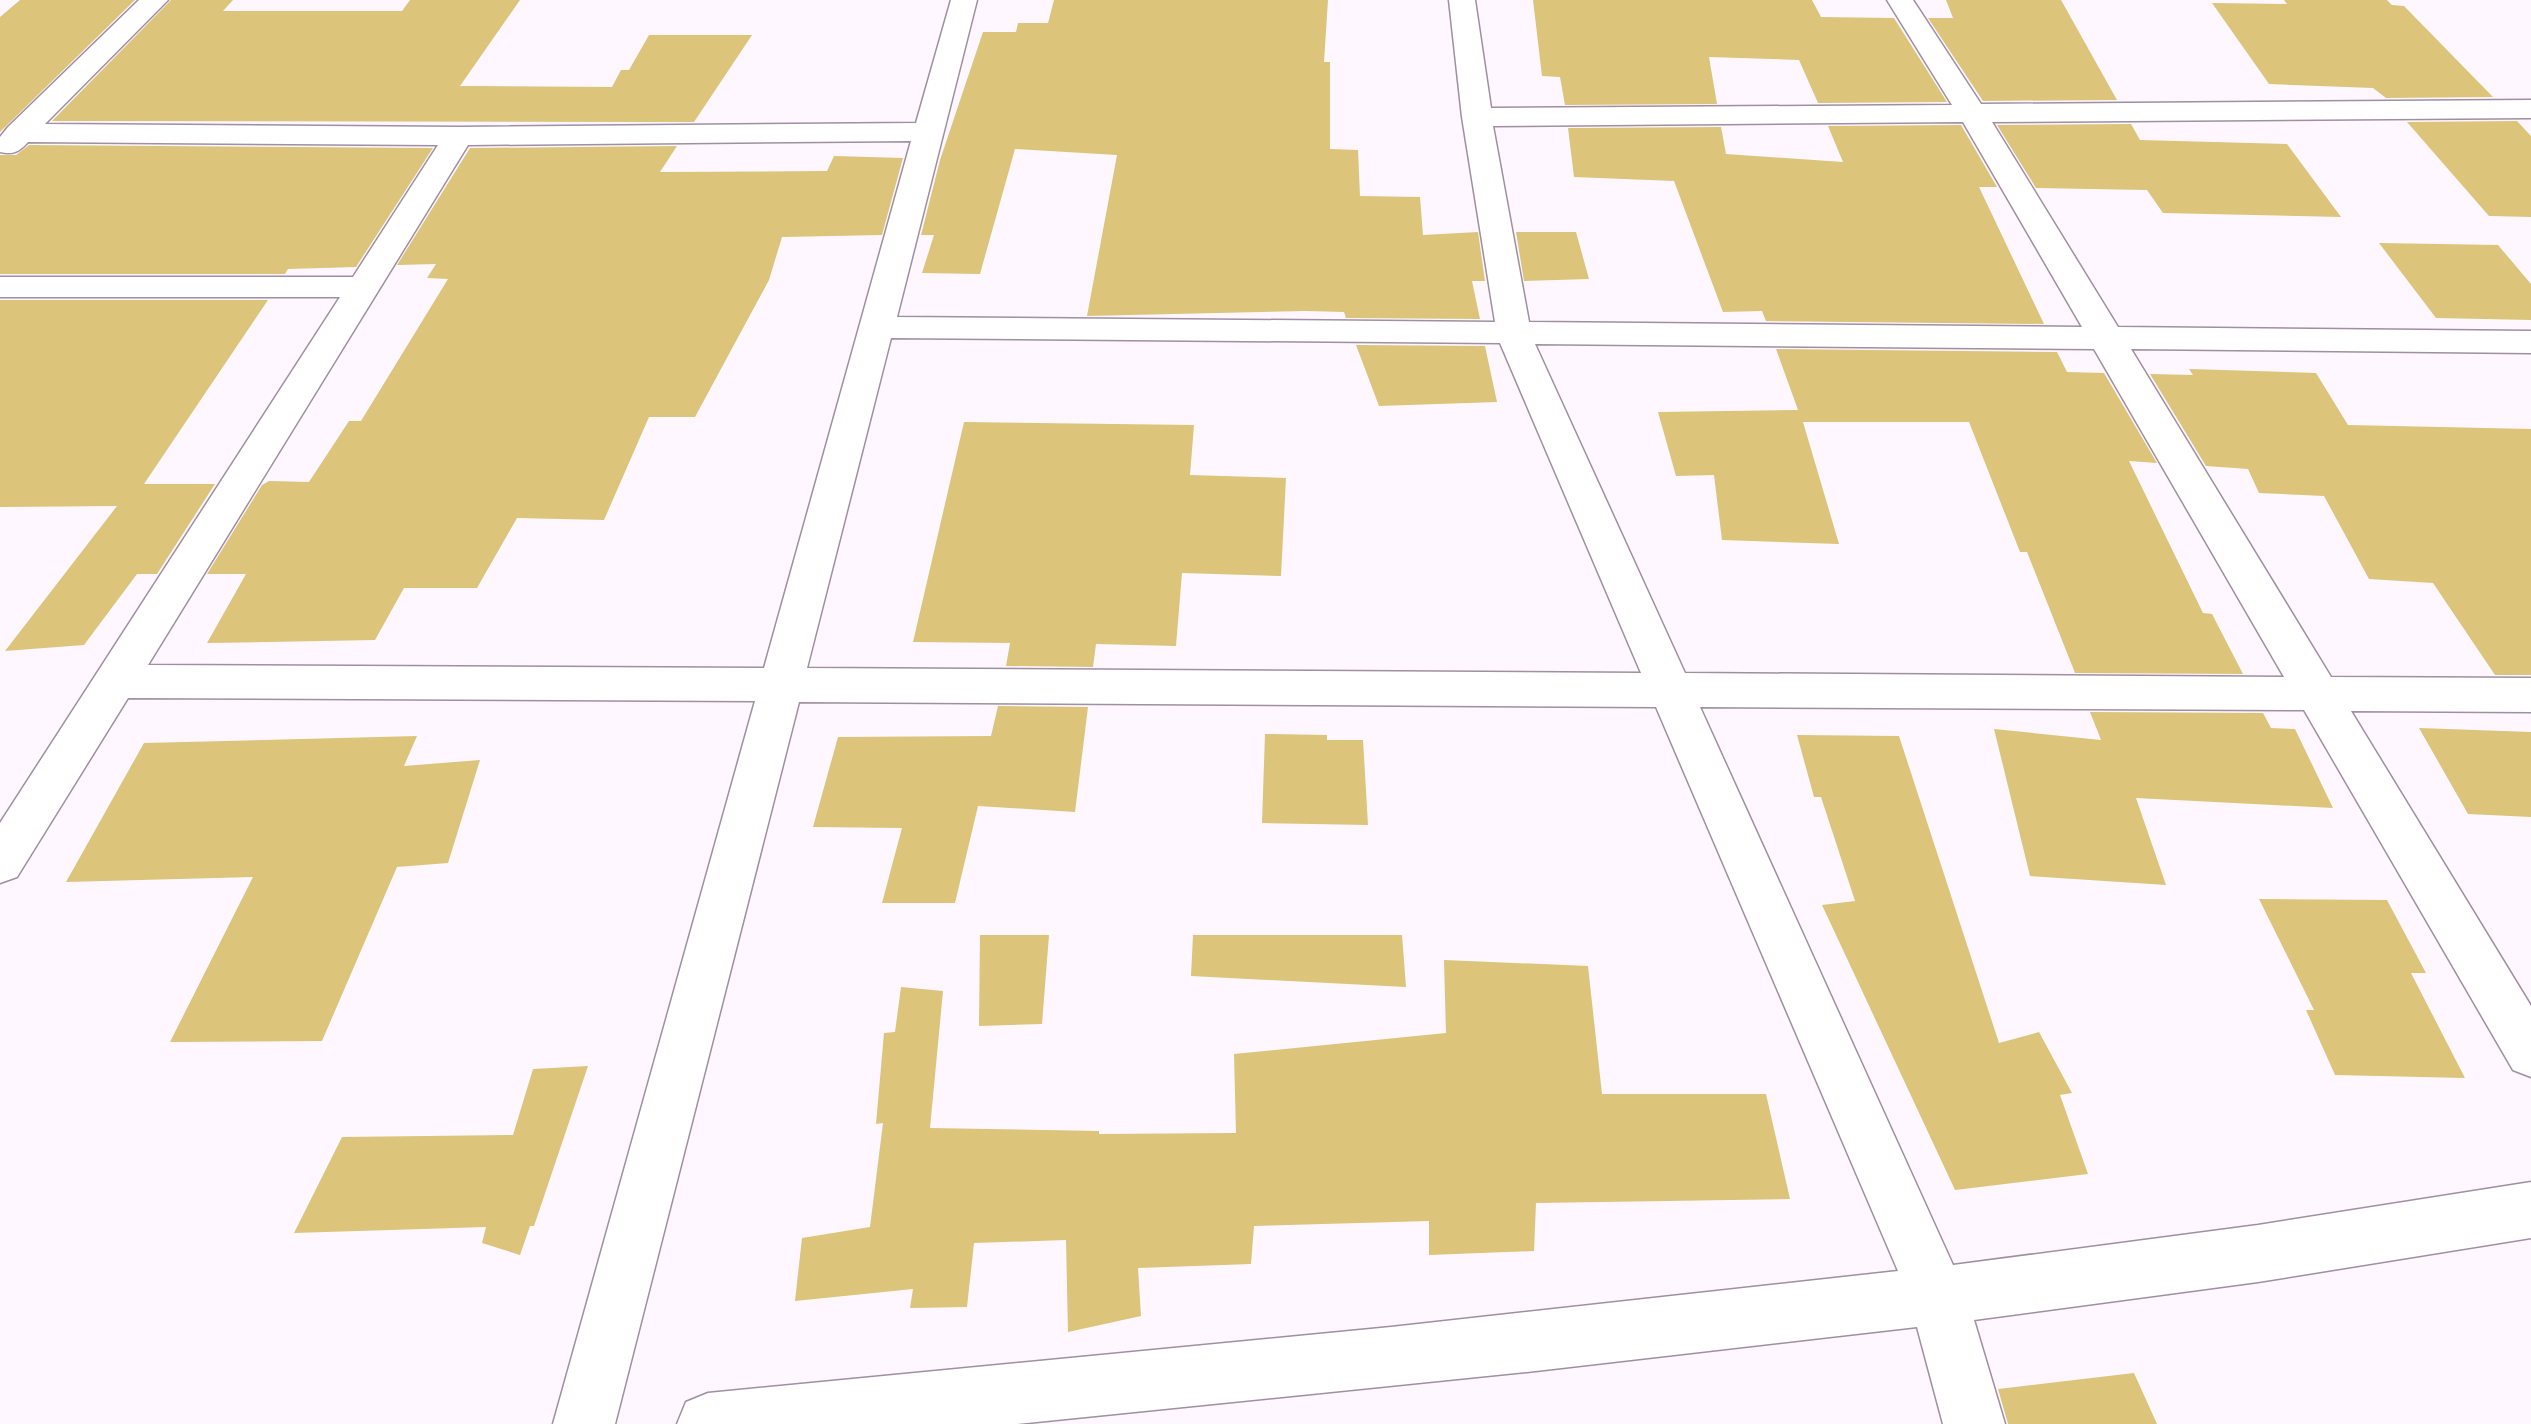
<svg xmlns="http://www.w3.org/2000/svg" width="2531" height="1424" font-family="'Sofia Sans Condensed',sans-serif">
	<style>
		.building { fill: #dcc47a }
		.lines { fill: none; stroke-linecap: round; stroke-linejoin: round }
		.minor-casing { stroke: #9f8fa1; stroke-width: 3 }
		.minor { fill: #fff; fill-rule: evenodd }
	</style>
	<rect width="100%" height="100%" fill="#fef7ff"/>
	<path class="building" d="M20,0H135L0,132V17Z
		M171,0H233L223,11H402L410,0H520L460,86L612,87L621,70H629L649,35H752L694,122L52,121Z
		M1054,0H1328L1324,62H1330V149L1358,150L1360,196L1420,197L1423,235L1478,232L1485,281H1472L1480,319L1346,318L1344,312L1306,311L1087,316L1117,155L1015,149L980,274L922,273L934,235H921L940,160L983,32H1016L1018,23H1048Z
		M1533,0H1812L1821,17L1894,18L1947,102L1818,103L1799,60L1709,57L1717,104L1565,105L1560,77L1542,76Z
		M1946,0H2061L2117,100L1983,101L1928,18H1953Z
		M2284,0H2387L2392,5L2404,6L2493,97L2386,98L2373,88L2269,84L2212,3L2287,4Z
		M2517,121L2531,136V217L2489,216L2407,122Z
		M2131,124L2140,140L2287,144L2341,217L2163,213L2147,190L2036,188L1997,125Z
		M1961,125L1997,187H1979L2044,324L1766,321L1762,311L1723,312L1674,181L1574,177L1568,128L1721,127L1726,154L1843,162L1828,126Z
		M29,145L433,148L356,267L288,269L285,274H0V155H16Z
		M677,146L660,172L827,171L834,156L903,158L882,235L782,237L769,280L695,417H649L604,520L517,518L477,588H404L375,640L207,643L246,574H207L262,485L269,481L309,482L349,421H361L448,279L427,278L436,264L397,265L470,148Z
		M1516,232H1576L1589,279L1524,281Z
		M2379,243L2498,245L2531,284V320L2436,318Z
		M0,300H268L144,484H215L157,574H137L84,645L5,651L117,506L0,507Z
		M1356,345L1485,346L1497,402L1379,406Z
		M1776,349L2057,352L2067,372L2104,373L2157,463L2129,461L2203,613L2212,614L2243,674L2075,673L2027,552H2020L1969,422H1803L1839,544L1722,540L1714,475L1676,476L1658,412L1798,410Z
		M2189,369L2316,373L2348,425L2531,429V675H2495L2433,583L2369,579L2324,496L2259,493L2248,469L2206,466L2150,374L2193,375Z
		M964,422L1194,425L1190,475L1286,478L1281,576L1182,573L1176,646L1096,644L1093,667L1006,666L1010,643L913,642Z
		M998,706L1088,707L1075,812L978,806L955,903H882L902,828L813,827L838,737L991,736Z
		M2090,712L2263,713L2271,728L2295,729L2333,808L2136,798L2166,885L2030,876L1994,729L2101,740Z
		M2419,728L2531,732V817L2468,814Z
		M1265,734L1327,735V740H1363L1368,825L1262,823Z
		M1797,735L1899,736L1999,1043L2039,1032L2072,1093L2060,1095L2088,1174L1955,1190L1822,905L1855,901L1821,797H1814Z
		M417,736L404,766L480,760L448,863L397,867L322,1041L170,1042L253,877L66,882L144,743Z
		M2259,899L2387,900L2426,973H2411L2465,1078L2335,1075L2306,1010H2314Z
		M980,935H1049L1042,1024L979,1026Z
		M1193,935H1402L1406,987L1191,976Z
		M1444,960L1588,966L1602,1094H1766L1790,1199L1536,1203L1534,1251L1429,1255V1221L1254,1226L1251,1264L1138,1268L1141,1316L1068,1332L1066,1240L974,1243L967,1307L910,1308L913,1289L795,1301L802,1238L870,1227L883,1123L876,1124L884,1033L895,1032L901,987L943,991L930,1128L1099,1131V1134L1236,1133L1234,1054L1446,1033Z
		M588,1066L534,1226H530L520,1255L482,1243L486,1227L294,1233L342,1137L513,1135L533,1069Z
		M2134,1373L2157,1424H2008L1998,1389Z"/>
	<g class="lines">
		<g class="minor-casing">
			<path id="minor" d="M139,0H168L45,124L459,127L916,123L951,0H977L897,317L1495,322L1462,117L1449,0H1475L1491,108L1952,105L1887,0H1913L1981,104L2531,100V118L1992,122L2118,327L2531,331V353L2131,349L2331,677L2531,678V712L2351,711L2531,1006V1077L2513,1070L2304,710L1700,707L1953,1265L2258,1225L2531,1182V1238L2258,1282L1974,1320L2005,1424H1943L1917,1327L1527,1372L1017,1424H677L686,1402L708,1393L1391,1327L1898,1271L1656,707L799,702L615,1424H553L755,701L128,698L17,877L0,883V823L340,297H0V277H353L438,145L28,142C19,152 13,155 0,152V137L8,127ZM1963,122L2082,327L1529,322L1493,126ZM911,141L764,668L148,665L468,145ZM891,338L1500,343L1641,673L807,668ZM1535,344L2094,349L2284,677L1685,673Z"/>
		</g>
		<use href="#minor" class="minor"/>
	</g>
</svg>
